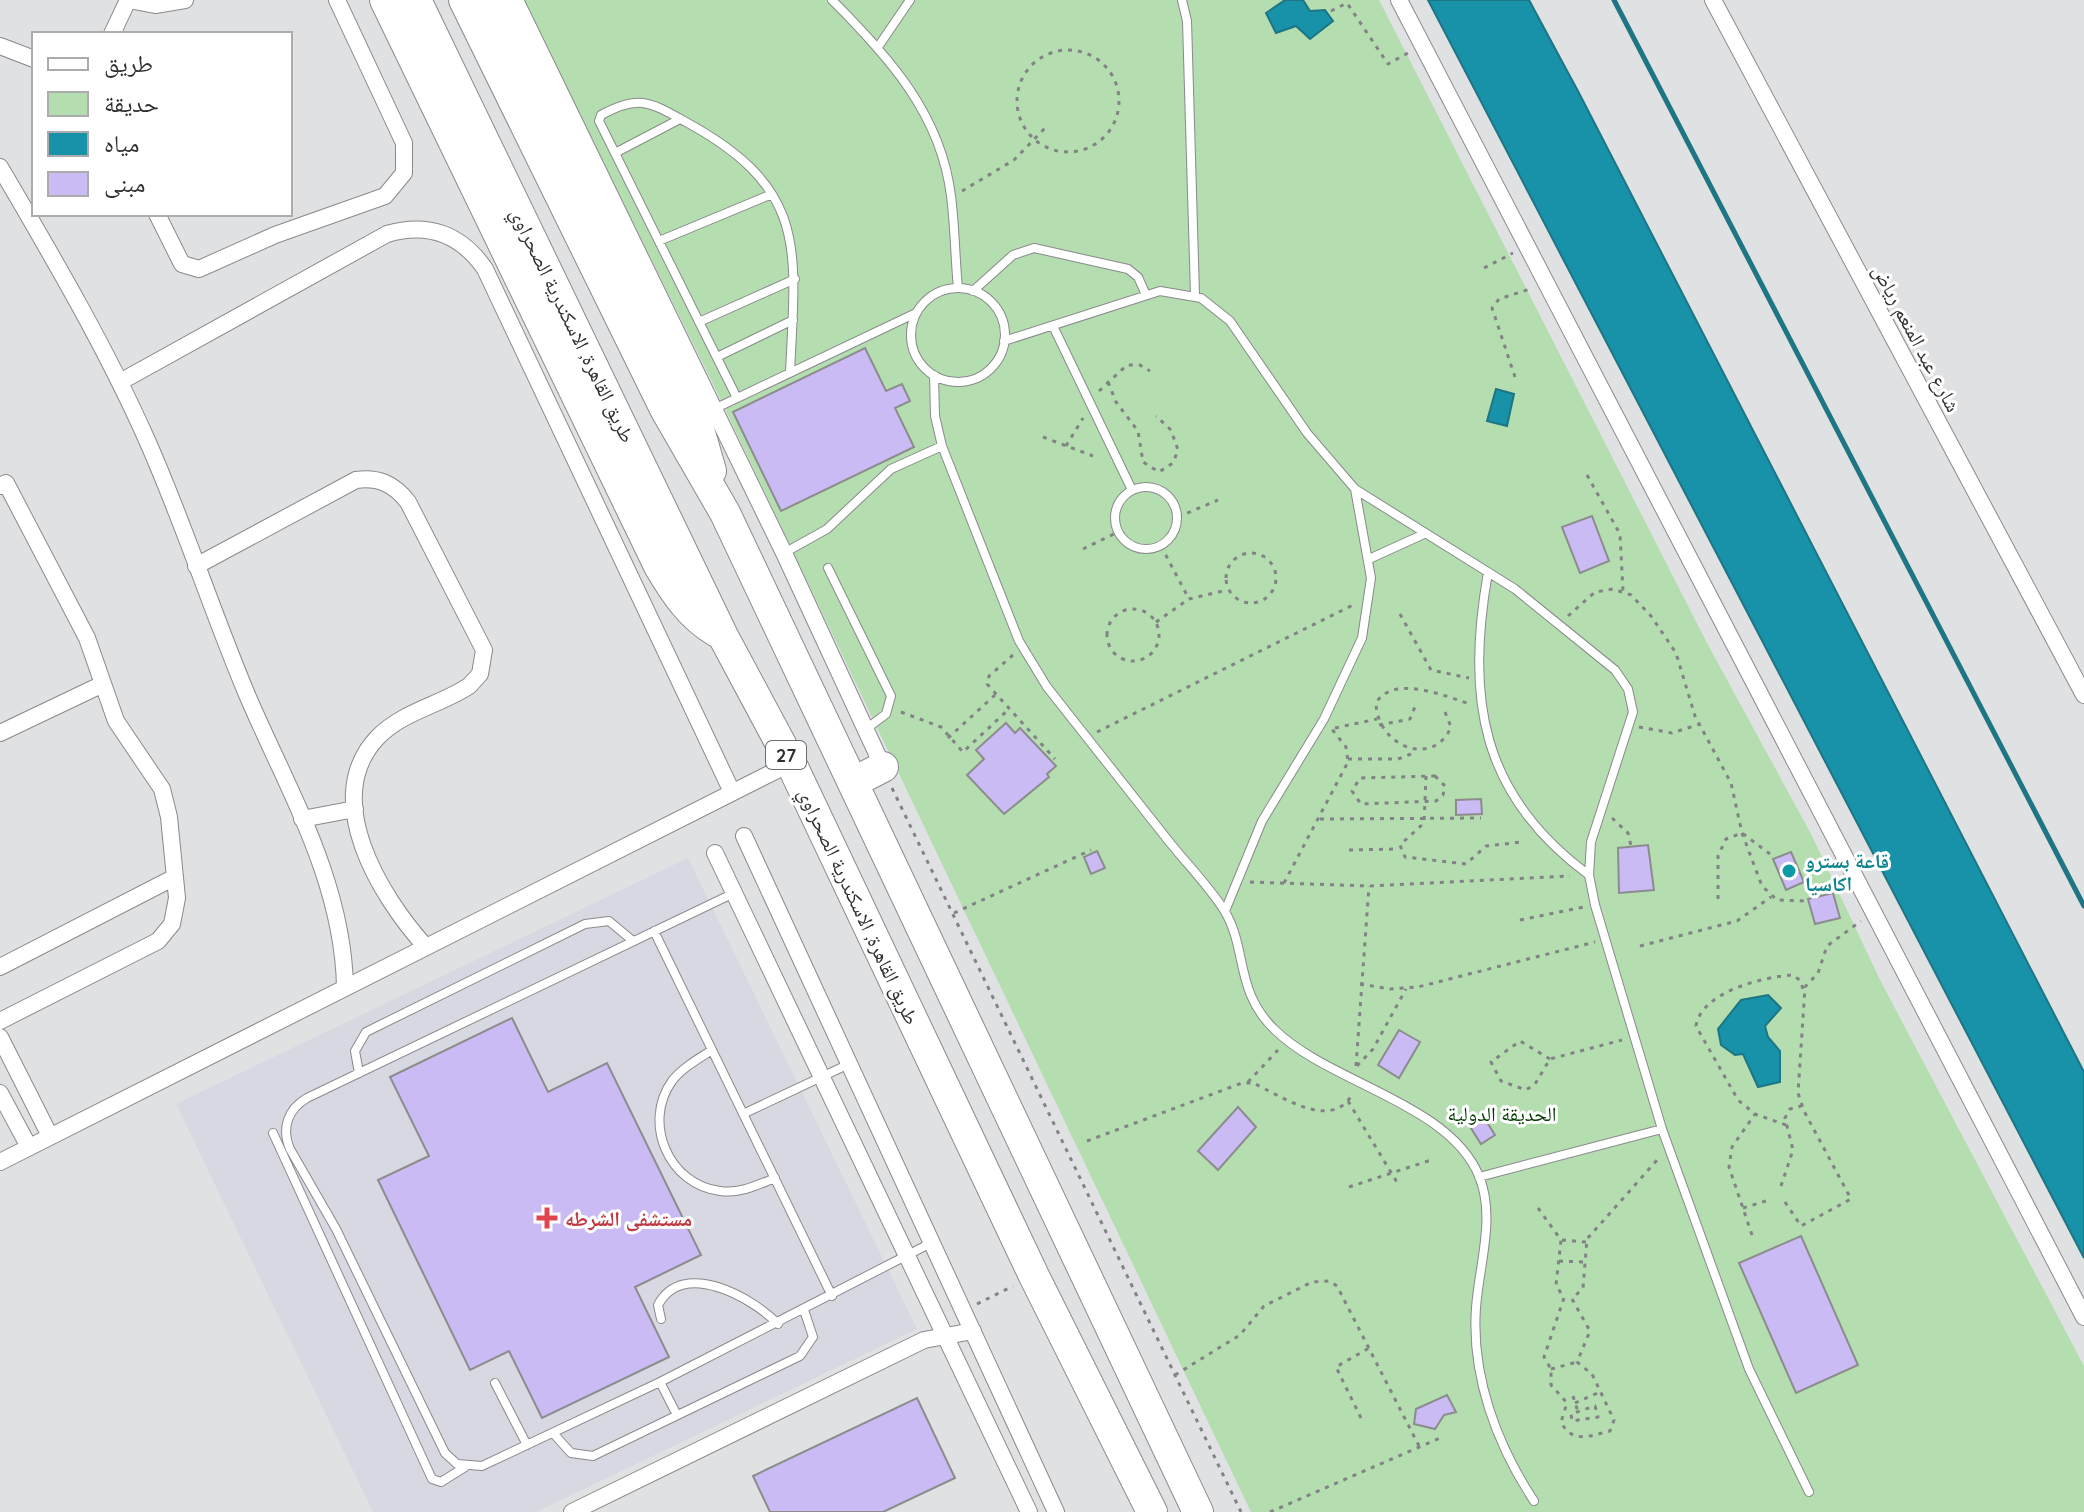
<svg xmlns="http://www.w3.org/2000/svg" width="2084" height="1512" font-family="Quicksand,'Noto Naskh Arabic',sans-serif">
	<style>
		.built { fill: #d7d8e1 }
		.green { fill: #b4ddb0 }
		.water { fill: #1792a8; stroke: #1e7584; stroke-width: 2 }
		.lines { fill: none; stroke-linecap: round; stroke-linejoin: round }
		.stream { stroke: #1e7584; stroke-width: 5 }
		.building { fill: #cabbf5; stroke: #8c8c8d; stroke-width: 2 }
		.service-casing { stroke: #8a8a8c; stroke-width: 10 }
		.minor-casing { stroke: #8a8a8c; stroke-width: 18 }
		.motorway-casing { stroke: #8a8a8c; stroke-width: 32 }
		.path { stroke: #828384; stroke-width: 3; stroke-dasharray: 4 6; stroke-linecap: butt }
		.service { stroke: #fff; stroke-width: 8 }
		.minor { stroke: #fff; stroke-width: 16 }
		.motorway { stroke: #fff; stroke-width: 30 }
		.culture-dot { fill: #0f9aa8; stroke: #fff; stroke-width: 3 }
		.health-dot { fill: #e0444e; stroke: #fff; stroke-width: 3 }
		.labels { text-anchor: middle; dominant-baseline: central; stroke-width: 6; stroke-linejoin: round; paint-order: stroke }
		.shield { fill: #fff; stroke: #6e6e6f; stroke-width: 2 }
		.shield-label { font-size: 18px; font-weight: bold; fill: #303031 }
		.street-label { font-size: 20px; fill: #303031; stroke: #fff }
		.culture-label { font-size: 20px; font-weight: bold; fill: #0d838f; stroke: #fff; text-anchor: start }
		.park-label { font-size: 20px; fill: #003a00; stroke: #fff }
		.health-label { font-size: 20px; font-weight: bold; fill: #be3a42; stroke: #fff; text-anchor: start }
	</style>
	<rect width="100%" height="100%" fill="#e0e1e2"/>
	<path class="built" d="M688,858L917,1329L536,1512H373L176,1104Z"/>
	<path class="green" d="M523,0H1379L1708,645L1811,834L1880,980L2084,1366V1512H1251L716,390Z"/>
	<path class="water" d="M1285,0H1303L1310,11L1325,10L1333,21L1310,39L1296,26L1276,33L1266,13Z
		M1428,0H1529L1579,93L2084,1072V1258Z
		M1496,389L1514,394L1507,426L1487,421Z
		M1768,995L1781,1008L1765,1026L1768,1037L1780,1051V1082L1758,1087L1743,1054L1735,1055L1721,1045L1718,1029L1741,1000Z"/>
	<g class="lines">
		<path class="stream" d="M1614,0L2084,906"/>
	</g>
	<path class="building" d="M865,348L886,391L902,384L910,401L895,408L914,447L781,511L733,412Z
		M1592,516L1609,561L1580,573L1562,527Z
		M1006,723L1015,733L1020,728L1056,766L1047,774L1049,777L1004,814L967,775L984,759L976,750Z
		M1481,799L1482,814L1456,815V800Z
		M1648,845L1654,890L1619,893L1618,848Z
		M1097,851L1105,868L1091,874L1084,857Z
		M1791,852L1804,882L1786,890L1773,859Z
		M1833,893L1840,918L1815,924L1808,899Z
		M512,1018L548,1092L607,1063L701,1255L635,1287L669,1357L542,1418L509,1351L470,1370L378,1180L429,1156L390,1077Z
		M1399,1030L1420,1042L1399,1078L1378,1065Z
		M1238,1107L1256,1127L1218,1170L1198,1151Z
		M1483,1116L1495,1135L1481,1144L1469,1125Z
		M1801,1236L1858,1365L1796,1393L1739,1263Z
		M1447,1395L1456,1412L1444,1415L1435,1429L1414,1424L1416,1409Z
		M917,1398L955,1478L883,1512H770L753,1476Z"/>
	<g class="lines">
		<g class="service-casing">
			<path id="service" d="M832,0C888,56 941,114 951,196C955,227 955,258 958,288
				M1182,0L1187,21L1195,295
				M878,47L910,0
				M615,153L680,119
				M659,241L772,194
				M911 335a47 47 0 1 1 94 0a47 47 0 1 1-94 0Z
				M973,291L1013,255L1034,248L1128,269L1138,277L1146,295
				M699,322L795,279
				M1053,326L1132,490
				M1004,341L1160,291L1201,298L1230,321L1307,433L1355,489L1515,589L1615,670L1628,689L1633,712L1591,842L1589,875L1595,905L1662,1129L1749,1369L1809,1492
				M717,357L793,320
				M934,375L935,416L942,446L1019,641L1047,687C1087,738 1127,788 1167,839C1185,862 1208,885 1224,910C1248,949 1234,991 1275,1030C1329,1083 1449,1103 1479,1176C1496,1217 1479,1265 1476,1308C1471,1376 1497,1445 1534,1501
				M737,398L599,121L601,115C639,94 650,102 686,122C808,189 796,247 790,372
				M714,409L916,313
				M1115 518a31 31 0 1 1 62 0a31 31 0 1 1-62 0Z
				M784,553L827,529L891,469L942,446
				M1369,559L1424,534
				M828,568L891,696L886,714L866,729
				M1488,572C1466,698 1480,795 1589,875
				M734,893L307,1098C288,1109 281,1128 290,1149L336,1229L445,1453L457,1464L482,1466L660,1382L931,1243
				M1225,911L1262,821L1324,719L1362,638L1371,578L1355,489
				M654,931L832,1296
				M712,1050C698,1059 682,1068 672,1081C642,1123 669,1185 720,1191C740,1194 757,1185 775,1178
				M359,1073L355,1051L366,1032L585,924L609,921L633,941
				M743,1114L849,1064
				M273,1133L432,1479L441,1482L465,1467
				M1479,1177L1662,1129
				M661,1319L658,1305C683,1258 753,1298 778,1324
				M660,1382L677,1415
				M495,1383L527,1445
				M553,1433L571,1453L593,1456L800,1356L813,1337L804,1310"/>
		</g>
		<g class="minor-casing">
			<path id="minor" d="M129,0L155,5L185,0
				M515,0L784,553L883,767
				M1399,0L2084,1317
				M1713,0L2084,695
				M112,34L128,0
				M0,46L34,59
				M0,167C52,256 104,344 146,438C184,523 212,612 248,697C289,792 343,882 345,987
				M157,214L182,264L199,269L275,235L385,196L404,173V143L337,0
				M120,382L387,234C428,222 461,234 485,269L732,792
				M0,486L6,483L87,638L116,721L162,789L169,817L177,898L172,924L158,941L0,1021
				M196,566L356,480C379,477 394,484 408,502L484,650L480,674L469,686C440,705 402,712 378,737C319,798 381,897 425,946
				M0,733L103,684
				M302,819L355,809
				M744,836L1056,1512
				M715,853L1029,1512
				M0,967L175,877
				M0,1037L50,1136
				M0,1093L29,1147
				M0,1162L791,763
				M572,1512L924,1340L973,1331"/>
		</g>
		<g class="motorway-casing">
			<path id="motorway" d="M385,0L659,566C675,593 690,616 717,632
				M416,0L723,636L791,763L1034,1276L1152,1512
				M464,0L665,409L725,513L1198,1512
				M492,0L692,405L711,471
				M854,782L883,767"/>
		</g>
		<path class="path" d="M1331,11L1347,3L1388,64L1408,53
			M1017 101a51 51 0 1 1 102 0a51 51 0 1 1-102 0Z
			M962,191L1014,160L1047,126
			M1484,268L1513,253
			M1515,377L1492,308L1499,299L1530,289
			M1108,382L1116,402L1138,431L1143,462L1159,472L1173,463L1178,450L1171,430L1156,416
			M1099,391L1127,365H1140L1150,371
			M1043,437L1093,456
			M1066,446L1083,418
			M1587,475L1620,534L1623,591
			M1178,517L1218,500
			M1161,546L1189,599
			M1083,549L1118,532
			M1226 578a25 25 0 1 1 50 0a25 25 0 1 1-50 0Z
			M1107 635a26 26 0 1 1 52 0a26 26 0 1 1-52 0Z
			M1400,614L1431,670L1469,678
			M1568,616L1595,592L1613,589L1631,595L1651,616L1676,653L1695,716L1731,783L1742,833L1762,886L1777,900L1807,901
			M1156,622L1189,599L1227,590
			M1013,655L989,676L987,684L1055,759
			M901,712L941,727L963,752L1009,709
			M1445,712L1451,727C1433,769 1377,746 1376,703C1393,674 1445,696 1470,704
			M1379,725L1410,719L1416,704
			M1639,727L1672,733L1700,724
			M1335,728L1377,719
			M1097,732L1355,604
			M948,738L995,695
			M1348,759H1398L1411,754
			M1426,776L1424,823L1400,845L1405,857L1466,864L1486,846L1522,842
			M1435,776L1445,786L1443,795L1436,801L1361,804L1352,791L1360,778Z
			M892,788L1241,1512
			M1612,818L1628,833L1631,846
			M1320,819L1481,818
			M1349,850L1399,849
			M1250,882L1369,886L1570,876
			M1284,883L1348,762L1346,747L1331,728
			M1718,899V856L1726,839L1742,833L1770,854
			M954,913L1091,850
			M1520,920L1584,907
			M1640,946L1737,921L1771,897
			M1360,984L1390,989L1418,987L1595,942
			M1550,1059L1520,1041L1491,1062L1501,1081L1526,1090L1535,1084L1550,1059L1622,1040
			M1356,1066L1369,886
			M1357,1066L1373,1049L1406,989
			M1248,1082L1278,1050
			M1348,1101L1398,1184
			M1786,1125L1755,1114L1738,1100L1696,1026C1701,992 1763,977 1792,975L1800,980L1803,989
			M1087,1141L1242,1083H1253C1280,1095 1332,1133 1353,1093
			M1781,1186L1793,1150L1785,1118L1790,1109L1801,1106
			M1349,1187L1434,1159
			M1785,1202L1801,1226L1851,1199L1804,1111L1798,1093L1805,987L1818,973L1827,946L1861,921
			M1538,1208L1561,1240L1556,1285L1564,1298L1544,1357L1551,1369V1385L1567,1403L1561,1422C1572,1444 1590,1436 1610,1431L1614,1420L1592,1374L1577,1362L1590,1331L1572,1299L1583,1288L1587,1239L1658,1159
			M1743,1208L1769,1200
			M1752,1235L1729,1167L1732,1147L1755,1114
			M1562,1240L1586,1242
			M1559,1261L1585,1262
			M977,1304L1013,1286
			M1551,1369L1577,1362
			M1175,1375L1240,1335L1264,1306L1312,1282L1329,1281L1337,1286L1419,1446
			M1573,1396L1578,1412
			M1575,1403L1600,1392
			M1595,1406L1598,1417L1572,1421L1571,1414Z
			M1361,1418L1336,1367L1369,1348
			M1270,1512L1440,1438"/>
		<use href="#service" class="service"/>
		<use href="#minor" class="minor"/>
		<use href="#motorway" class="motorway"/>
	</g>
	<circle class="culture-dot" cx="1789" cy="871" r="8"/>
	<path class="health-dot" d="M543 1206h8v8h8v8h-8v8h-8v-8h-8v-8h8z"/>
	<g class="labels">
		<rect class="shield" x="766" y="741" width="40" height="28" rx="6"/>
		<g class="shield-label">
			<text x="786" y="755">27</text>
		</g>
		<g class="street-label">
			<text transform="translate(573 325) rotate(64)">طريق القاهرة, الاسكندرية الصحراوي</text>
			<text transform="translate(1917 338) rotate(62)">شارع عبد المنعم رياض</text>
			<text transform="translate(859 906) rotate(65)">طريق القاهرة, الاسكندرية الصحراوي</text>
		</g>
		<g class="culture-label">
			<text x="1805" y="860">قاعة بسترو<tspan x="1805" dy="23">اكاسيا</tspan></text>
		</g>
		<g class="park-label">
			<text x="1502" y="1113">الحديقة الدولية</text>
		</g>
		<g class="health-label">
			<text x="565" y="1218">مستشفى الشرطه</text>
		</g>
	</g>
	<rect x="32" y="32" width="260" height="184" fill="#ffffff" stroke="#acacad" stroke-width="2"/>
	<rect x="48" y="58" width="40" height="12" fill="#ffffff" stroke="#acacad" stroke-width="2"/>
	<text x="104" y="72" font-size="24" fill="#303031">طريق</text>
	<rect x="48" y="92" width="40" height="24" fill="#b4ddb0" stroke="#acacad" stroke-width="2"/>
	<text x="104" y="112" font-size="24" fill="#303031">حديقة</text>
	<rect x="48" y="132" width="40" height="24" fill="#1792a8" stroke="#acacad" stroke-width="2"/>
	<text x="104" y="152" font-size="24" fill="#303031">مياه</text>
	<rect x="48" y="172" width="40" height="24" fill="#cabbf5" stroke="#acacad" stroke-width="2"/>
	<text x="104" y="192" font-size="24" fill="#303031">مبنى</text>
</svg>
